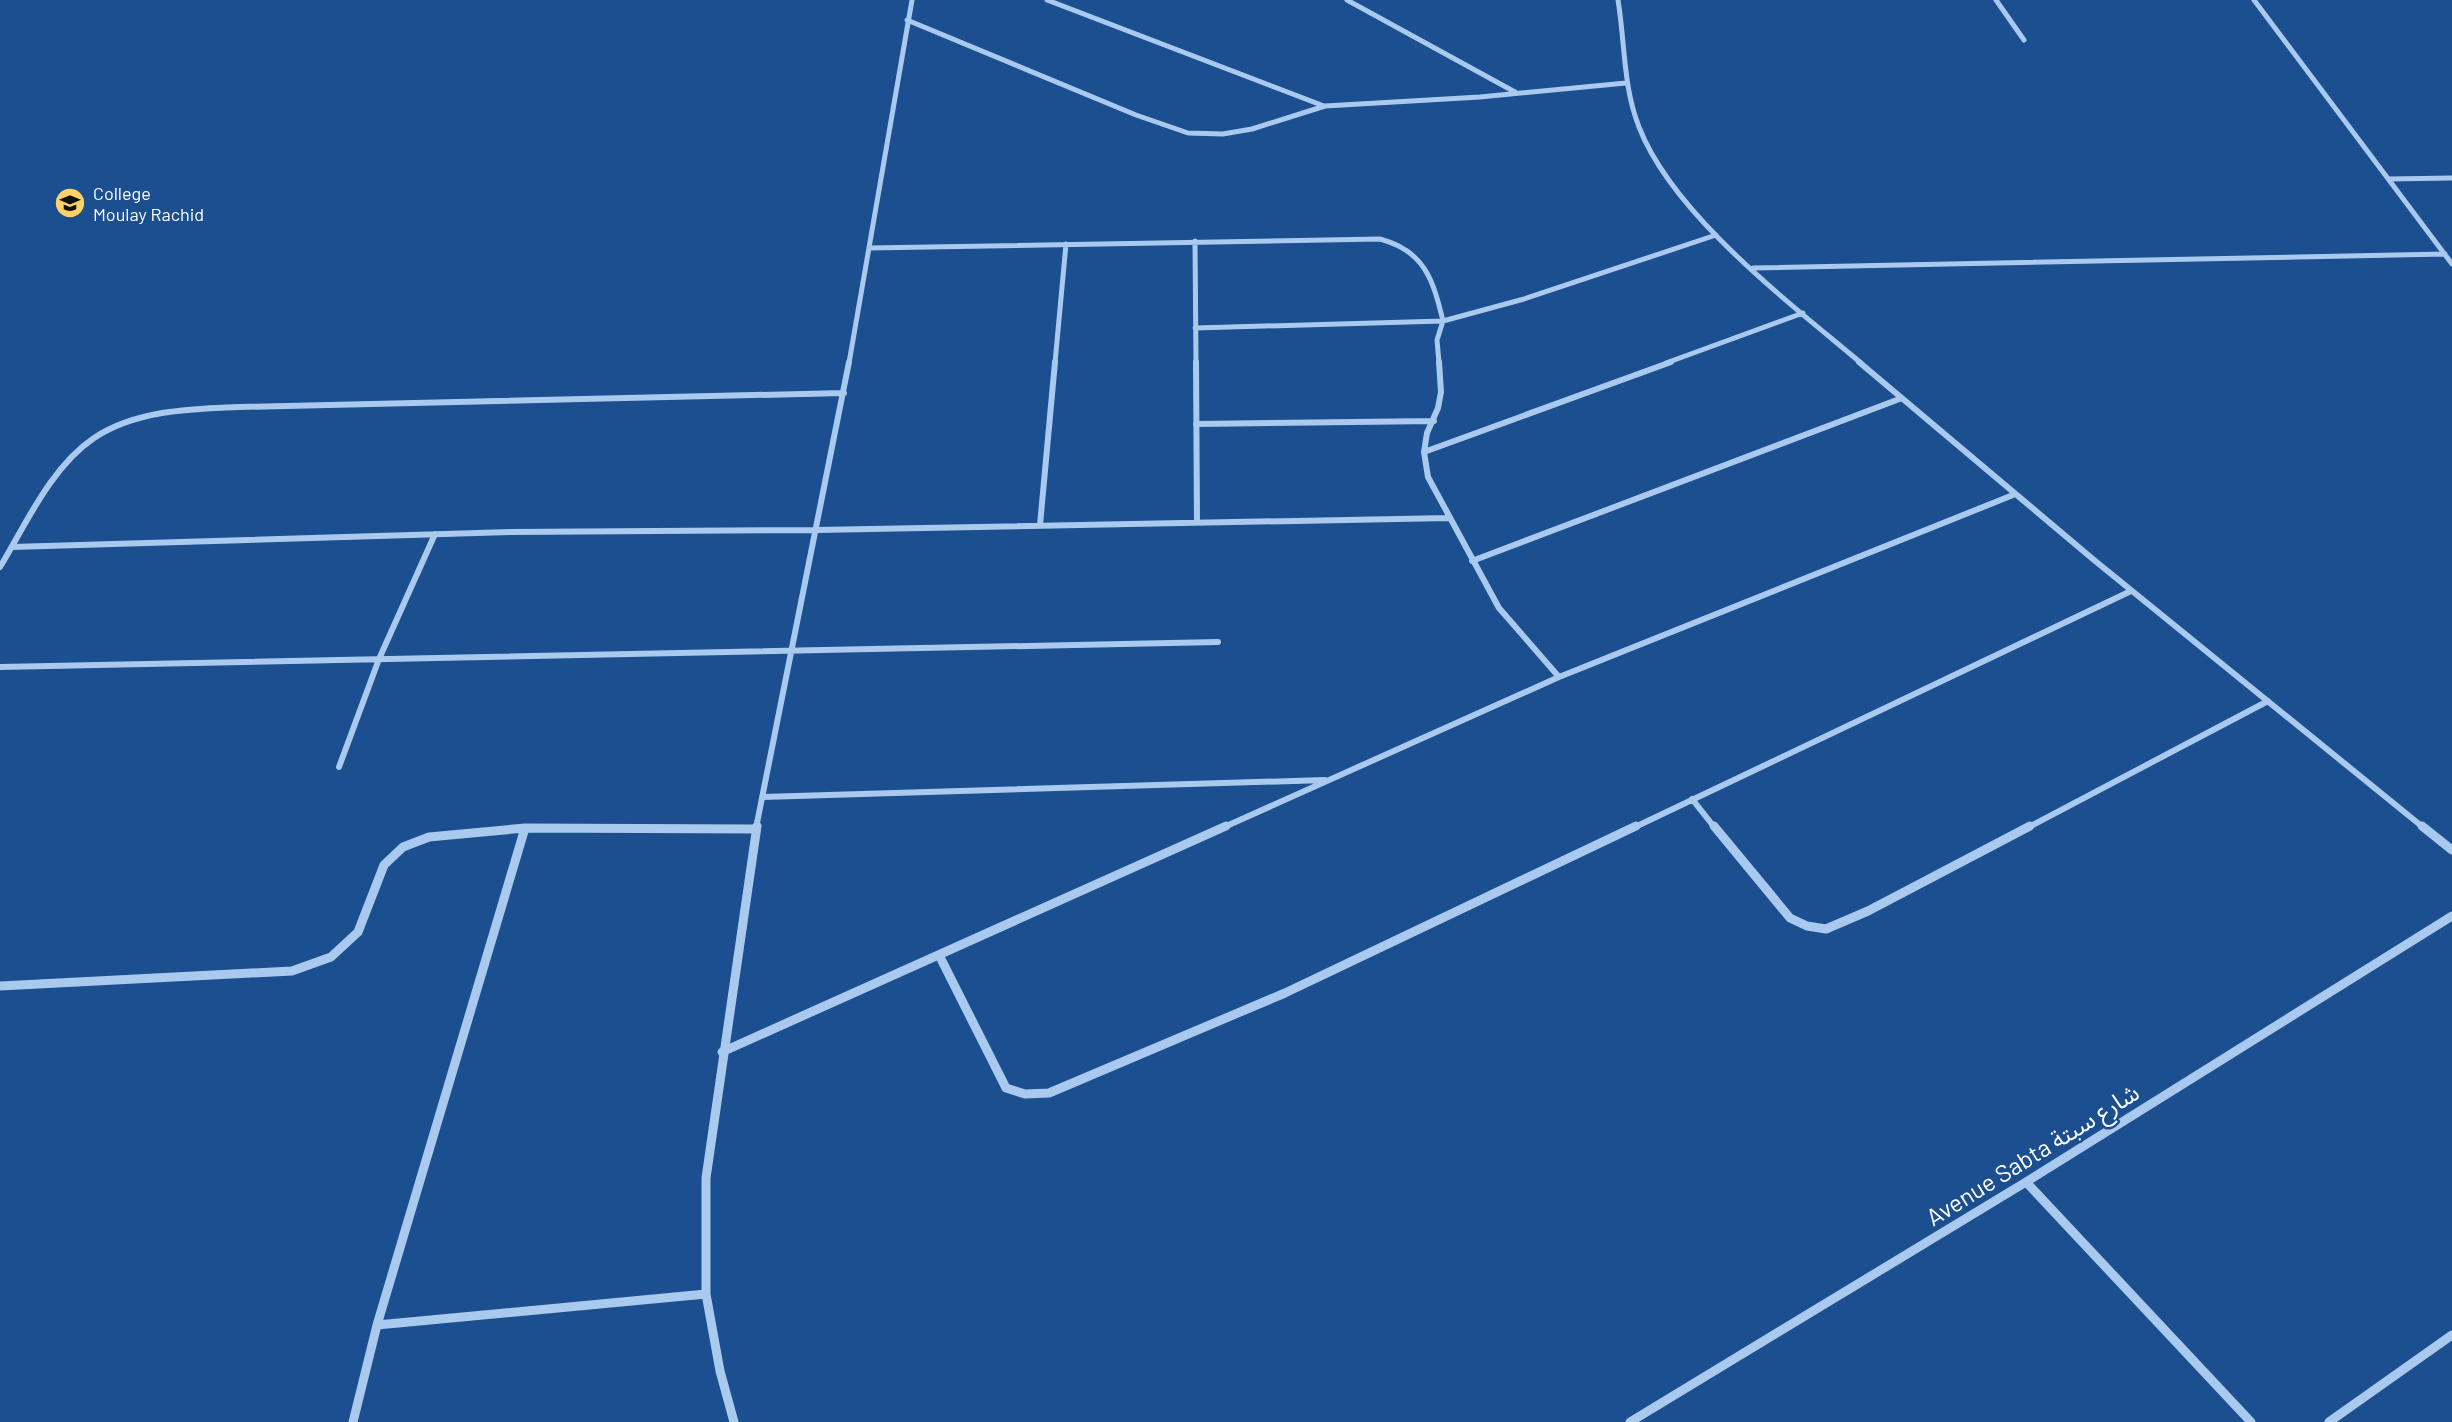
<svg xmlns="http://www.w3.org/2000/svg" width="2452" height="1422" font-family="Barlow,'Noto Sans Arabic',sans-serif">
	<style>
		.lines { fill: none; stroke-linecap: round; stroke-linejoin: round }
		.minor-far2 { stroke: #a9c9ee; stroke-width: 5 }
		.minor-far1 { stroke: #a9c9ee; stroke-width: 6 }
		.minor { stroke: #a9c9ee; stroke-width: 9 }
		.labels { text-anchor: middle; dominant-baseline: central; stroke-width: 5; stroke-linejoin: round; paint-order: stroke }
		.far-poi-label { font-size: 18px; fill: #fff; stroke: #1b4f8f; text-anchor: start }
		.near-street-label { font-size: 24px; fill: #fff; stroke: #1b4f8f }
	</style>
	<rect width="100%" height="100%" fill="#1b4f8f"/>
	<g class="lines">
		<path class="minor-far2" d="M1047,0L1324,106
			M1347,0L1515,92
			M1618,0C1625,42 1623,87 1639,127C1673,215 1790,303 1861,363
			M1996,0L2024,40
			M2254,0L2452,264
			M907,20L1136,115L1188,133L1223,134L1252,129L1325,106L1480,97L1626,83
			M2389,179L2452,178
			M1195,241L1196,363
			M869,248L1380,239C1425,251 1433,280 1443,321L1524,299L1716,235
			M1753,268L2445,254
			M1195,328L1443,321L1437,340L1439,363
			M849,363L912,0
			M1055,363L1066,244
			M1666,363L1803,313"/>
		<path class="minor-far1" d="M1196,362L1197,522
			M1439,362L1441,392L1438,408L1427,433L1424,452L1428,477L1499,608L1559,677
			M1859,362L2094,560L2424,828
			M1196,424L1434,421
			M1424,452L1671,362
			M1040,525L1055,362
			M12,547L511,532L817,530L1449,518
			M1472,561L1902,398
			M0,567C26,524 51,467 94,438C136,410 191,409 239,407L844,393
			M0,667L1218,642
			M339,767L379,659L435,534
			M763,797L1325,780
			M1692,799L1715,828
			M756,828L849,362
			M1222,828L1559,677L2013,495
			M1633,828L2131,591
			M2027,828L2268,701"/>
		<path class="minor" d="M1714,826L1790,918L1807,926L1826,929L1868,911L2030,826
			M2422,826L2452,850
			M525,828L377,1325L706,1294
			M939,955L1006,1088L1025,1094L1049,1093L1285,993L1636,826
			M0,986L292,971L331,957L358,932L384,865L403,847L429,837L525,828L756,829
			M722,1052L1226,826
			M2026,1182L2251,1422
			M353,1422L377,1325
			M734,1422L720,1371L706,1294V1178L757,826
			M1630,1422L2026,1182L2452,916
			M2329,1422L2452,1335"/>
	</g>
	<defs>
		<g id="school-disc" transform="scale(1.575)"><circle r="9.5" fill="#ffd166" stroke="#1b4f8f"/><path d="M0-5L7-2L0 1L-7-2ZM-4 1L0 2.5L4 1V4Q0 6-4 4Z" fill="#111"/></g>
	</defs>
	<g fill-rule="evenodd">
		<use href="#school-disc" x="70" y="203"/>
	</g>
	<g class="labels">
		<g class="far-poi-label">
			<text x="93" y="193">College<tspan x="93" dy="21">Moulay Rachid</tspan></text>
		</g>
		<g class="near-street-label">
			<text transform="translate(2032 1154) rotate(-32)">Avenue Sabta شارع سبتة</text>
		</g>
	</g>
</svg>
